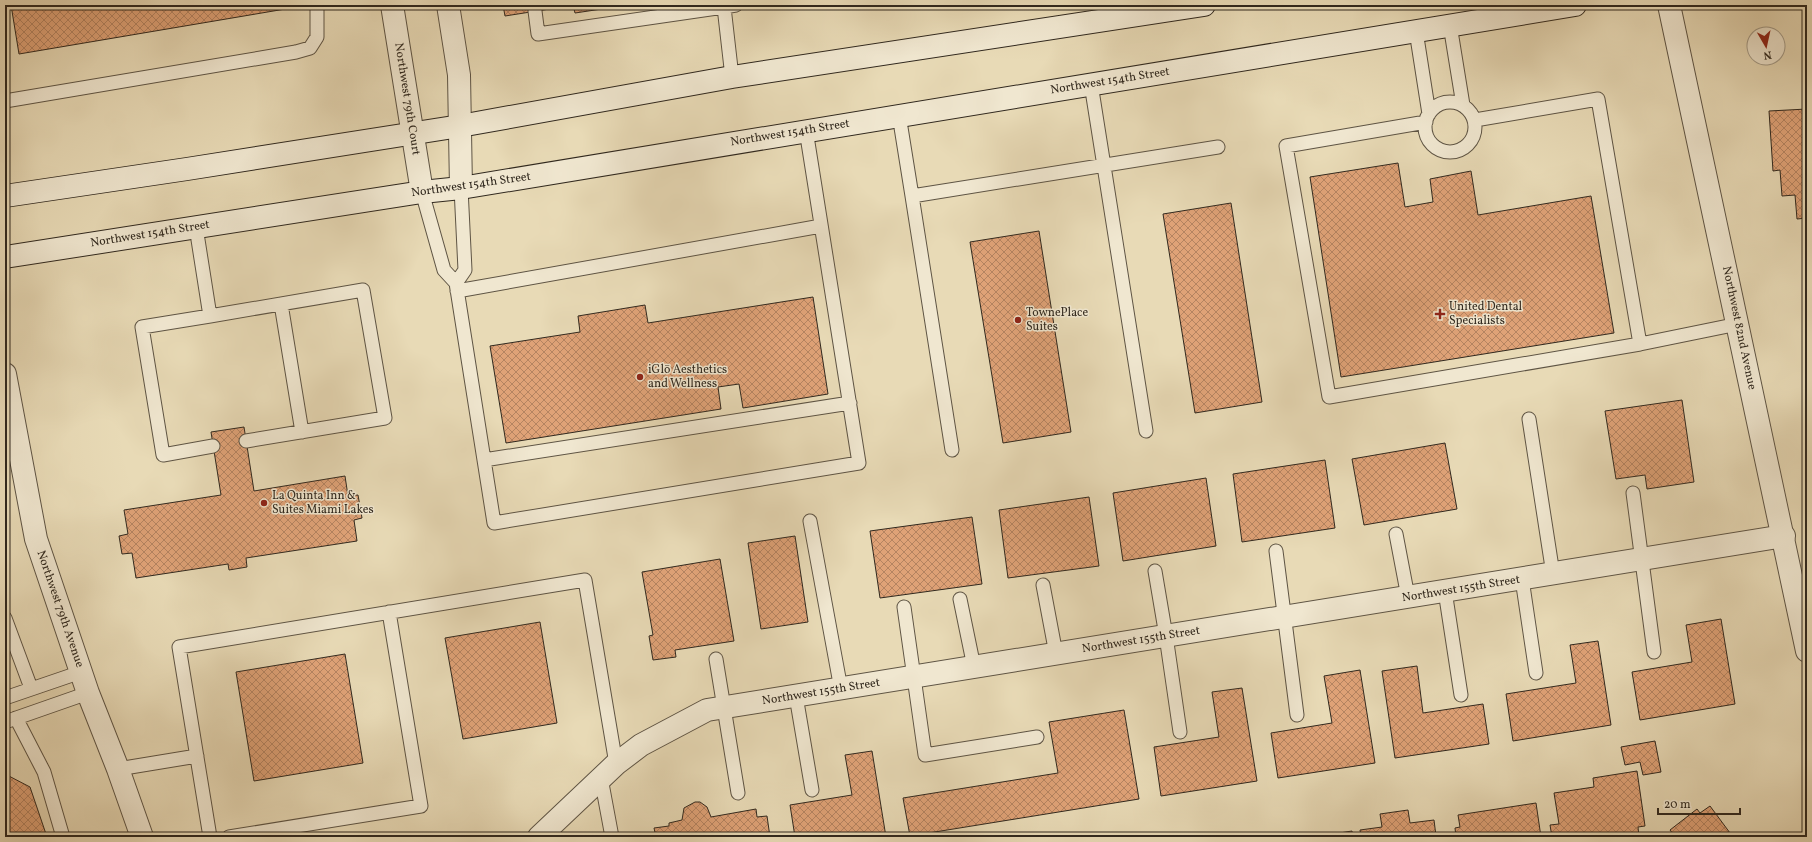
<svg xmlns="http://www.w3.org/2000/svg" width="1812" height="842" font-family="Vollkorn,serif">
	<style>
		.building { fill: url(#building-cross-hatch); stroke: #30281e }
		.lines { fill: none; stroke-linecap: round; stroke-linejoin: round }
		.service-casing { stroke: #5e5444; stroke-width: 15 }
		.minor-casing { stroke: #5e5444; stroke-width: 24 }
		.tertiary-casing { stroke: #5e5444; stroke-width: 24 }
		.secondary-casing { stroke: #30281e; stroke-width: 24 }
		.service { stroke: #f0e7d0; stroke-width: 13 }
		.minor { stroke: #f0e7d0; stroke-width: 22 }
		.tertiary { stroke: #f0e7d0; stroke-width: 22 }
		.secondary { stroke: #f0e7d0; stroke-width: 22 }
		.poi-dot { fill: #8f2418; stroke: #f0e7d0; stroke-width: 1.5 }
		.labels { text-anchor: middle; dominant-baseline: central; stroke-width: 3; stroke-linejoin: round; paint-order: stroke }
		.street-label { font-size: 12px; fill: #30281e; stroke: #f0e7d0 }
		.poi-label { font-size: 12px; fill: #30281e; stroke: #f0e7d0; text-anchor: start }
	</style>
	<defs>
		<pattern id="building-cross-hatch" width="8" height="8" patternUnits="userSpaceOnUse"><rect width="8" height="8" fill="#dfa277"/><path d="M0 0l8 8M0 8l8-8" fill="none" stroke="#b58461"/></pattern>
	</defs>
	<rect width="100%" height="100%" fill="#e8dab6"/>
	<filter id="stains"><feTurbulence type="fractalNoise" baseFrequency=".005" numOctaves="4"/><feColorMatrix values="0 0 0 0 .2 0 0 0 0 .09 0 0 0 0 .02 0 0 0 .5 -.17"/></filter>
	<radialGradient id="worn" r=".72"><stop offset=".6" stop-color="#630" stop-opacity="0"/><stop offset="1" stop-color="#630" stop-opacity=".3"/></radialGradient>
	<path class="building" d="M11,5H309L19,54Z
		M503,5H555L556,8L505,16Z
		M573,5H628L575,13Z
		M1807,109V218L1797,219L1795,195L1782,196L1780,170L1773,171L1769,111Z
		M1398,163L1405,207L1433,202L1430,179L1471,171L1478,215L1591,196L1614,333L1341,377L1310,177Z
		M1231,203L1262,402L1195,413L1163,214Z
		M1039,231L1071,432L1003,443L970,242Z
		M813,297L828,394L743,408L739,384L718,387L721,409L506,443L490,346L580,332L578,316L645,305L648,323Z
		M1682,400L1694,482L1647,489L1645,475L1616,479L1605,411Z
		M244,427L254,491L345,476L348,496L358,495L362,518L354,520L357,541L246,558L247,567L229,570L228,564L136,578L132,553L122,554L119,536L128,534L124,510L221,495L211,432Z
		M1445,443L1457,509L1364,525L1352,459Z
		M1325,460L1335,528L1242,542L1233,474Z
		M1206,478L1216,546L1123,561L1113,493Z
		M1089,497L1099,566L1008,578L999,510Z
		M972,517L982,584L880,598L870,531Z
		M795,536L808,622L761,629L748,543Z
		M720,559L734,641L675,650L676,657L653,660L649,636L653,635L642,572Z
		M1721,619L1735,704L1640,720L1632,672L1692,662L1686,625Z
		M540,622L557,723L463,739L445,638Z
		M1598,641L1611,725L1513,741L1506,694L1576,683L1570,645Z
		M345,654L363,763L254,781L236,672Z
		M1417,666L1423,713L1483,704L1489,744L1395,758L1382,671Z
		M1360,670L1375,763L1278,778L1271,733L1332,723L1324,676Z
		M1242,688L1257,781L1161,796L1154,747L1219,737L1212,692Z
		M1124,710L1139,799L910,836L903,798L1058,773L1049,722Z
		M1655,741L1661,772L1643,775L1640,762L1625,765L1621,747Z
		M872,751L886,837H795L790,805L852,795L845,755Z
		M1637,771L1645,826L1638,827L1639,837H1552L1550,825L1559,824L1554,793L1594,787L1593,778Z
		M5,774L30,787L47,837H5Z
		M695,802H700L707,807L711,817L756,809L757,817L767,816L770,837H656L654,828L669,826V823L682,820L684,808Z
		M1536,803L1541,837H1456L1455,828L1460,827L1458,815Z
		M1710,806L1733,837H1675L1670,830L1697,809L1700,813Z
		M1408,810L1410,823L1434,820L1436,836L1445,835V837H1361L1360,830L1382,827L1380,814Z
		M1352,831L1353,837H1314Z"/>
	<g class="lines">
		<g class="service-casing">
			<path id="service" d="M535,11L538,34L724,7V5
				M1450,25L1463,105
				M1416,31L1429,114
				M732,77L724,7L736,5
				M1091,84L1146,431
				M5,101L296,52L310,48L317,37V5
				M1425 127a25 25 0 1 1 50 0a25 25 0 1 1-50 0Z
				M899,115L912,196
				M1426,122L1286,146L1329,397L1640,344L1598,99L1475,120
				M422,192L444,270L456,283L494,523L859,463L806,130
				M196,227L210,316L142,327L163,455L213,446
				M456,283L465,270L461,188
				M457,291L821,226
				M281,304L302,432
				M210,316L363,290L385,418L246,441
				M1640,344L1738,324
				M1529,419L1553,574
				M952,450L912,196L1218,147
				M484,460L850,403
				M1633,493L1654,652
				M810,521L841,689
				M1396,534L1408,597
				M1276,551L1297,715
				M1155,571L1166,636L1180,732
				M1522,579L1536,673
				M1043,585L1056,654
				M1445,591L1461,695
				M960,599L974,667
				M904,607L925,755L1037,737
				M5,618L31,688
				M716,659L738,793
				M796,696L812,790
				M5,698L81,672
				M16,718L44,772L63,837
				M5,722L88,693
				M118,769L197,756
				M601,778L612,837
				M210,837L179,647L585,580L616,764
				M229,837L421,806L389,612"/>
		</g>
		<g class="minor-casing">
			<path id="minor" d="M392,5L422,192
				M448,5L459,75L461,188
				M5,374L36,539L88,693L118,769L142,837
				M539,837L616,764L641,745L707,710L1784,536"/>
		</g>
		<g class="tertiary-casing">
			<path id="tertiary" d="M1669,5L1807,651"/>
		</g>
		<g class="secondary-casing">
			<path id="secondary" d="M5,196L187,169L460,126L732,77L1204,5
				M5,257L422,192L461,188L1575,5"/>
		</g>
		<use href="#service" class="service"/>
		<use href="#minor" class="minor"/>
		<use href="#tertiary" class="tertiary"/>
		<use href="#secondary" class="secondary"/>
	</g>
	<g class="poi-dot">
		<path d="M1438 308h4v4h4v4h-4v4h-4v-4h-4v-4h4z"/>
		<circle cx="1018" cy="320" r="4"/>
		<circle cx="640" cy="377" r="4"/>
		<circle cx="264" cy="503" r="4"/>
	</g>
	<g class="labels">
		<g class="street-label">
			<text transform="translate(1110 81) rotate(-9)">Northwest 154th Street</text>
			<text transform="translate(407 99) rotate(81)">Northwest 79th Court</text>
			<text transform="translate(790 133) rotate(-9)">Northwest 154th Street</text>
			<text transform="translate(471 185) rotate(-8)">Northwest 154th Street</text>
			<text transform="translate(150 234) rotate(-9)">Northwest 154th Street</text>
			<text transform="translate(1739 328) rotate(78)">Northwest 82nd Avenue</text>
			<text transform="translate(1461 589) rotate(-9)">Northwest 155th Street</text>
			<text transform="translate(60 609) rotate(71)">Northwest 79th Avenue</text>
			<text transform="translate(1141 640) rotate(-9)">Northwest 155th Street</text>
			<text transform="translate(821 692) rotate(-9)">Northwest 155th Street</text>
		</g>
		<g class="poi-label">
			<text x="1449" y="307">United Dental<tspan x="1449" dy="14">Specialists</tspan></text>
			<text x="1026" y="313">TownePlace<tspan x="1026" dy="14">Suites</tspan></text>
			<text x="648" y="370">iGlō Aesthetics<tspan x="648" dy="14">and Wellness</tspan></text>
			<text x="272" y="496">La Quinta Inn &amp;<tspan x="272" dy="14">Suites Miami Lakes</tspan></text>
		</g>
	</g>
	<rect width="1812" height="842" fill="none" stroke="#e8dab6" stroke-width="20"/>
	<rect x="6" y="6" width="1800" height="830" fill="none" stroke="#30281e" stroke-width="2"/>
	<rect x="10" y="10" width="1792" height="822" fill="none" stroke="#30281e"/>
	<g transform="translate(1766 46) rotate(171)"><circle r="19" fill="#f0e7d0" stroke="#a39b89"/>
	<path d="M0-3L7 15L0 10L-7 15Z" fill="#8f2418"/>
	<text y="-6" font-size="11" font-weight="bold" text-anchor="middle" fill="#30281e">N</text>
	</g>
	<path d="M1658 808v6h82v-6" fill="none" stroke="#30281e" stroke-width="2"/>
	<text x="1664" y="808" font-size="12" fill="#30281e" stroke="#f0e7d0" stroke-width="3" paint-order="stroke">20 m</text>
	<rect width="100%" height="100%" filter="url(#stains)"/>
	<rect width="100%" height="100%" fill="url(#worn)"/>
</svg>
